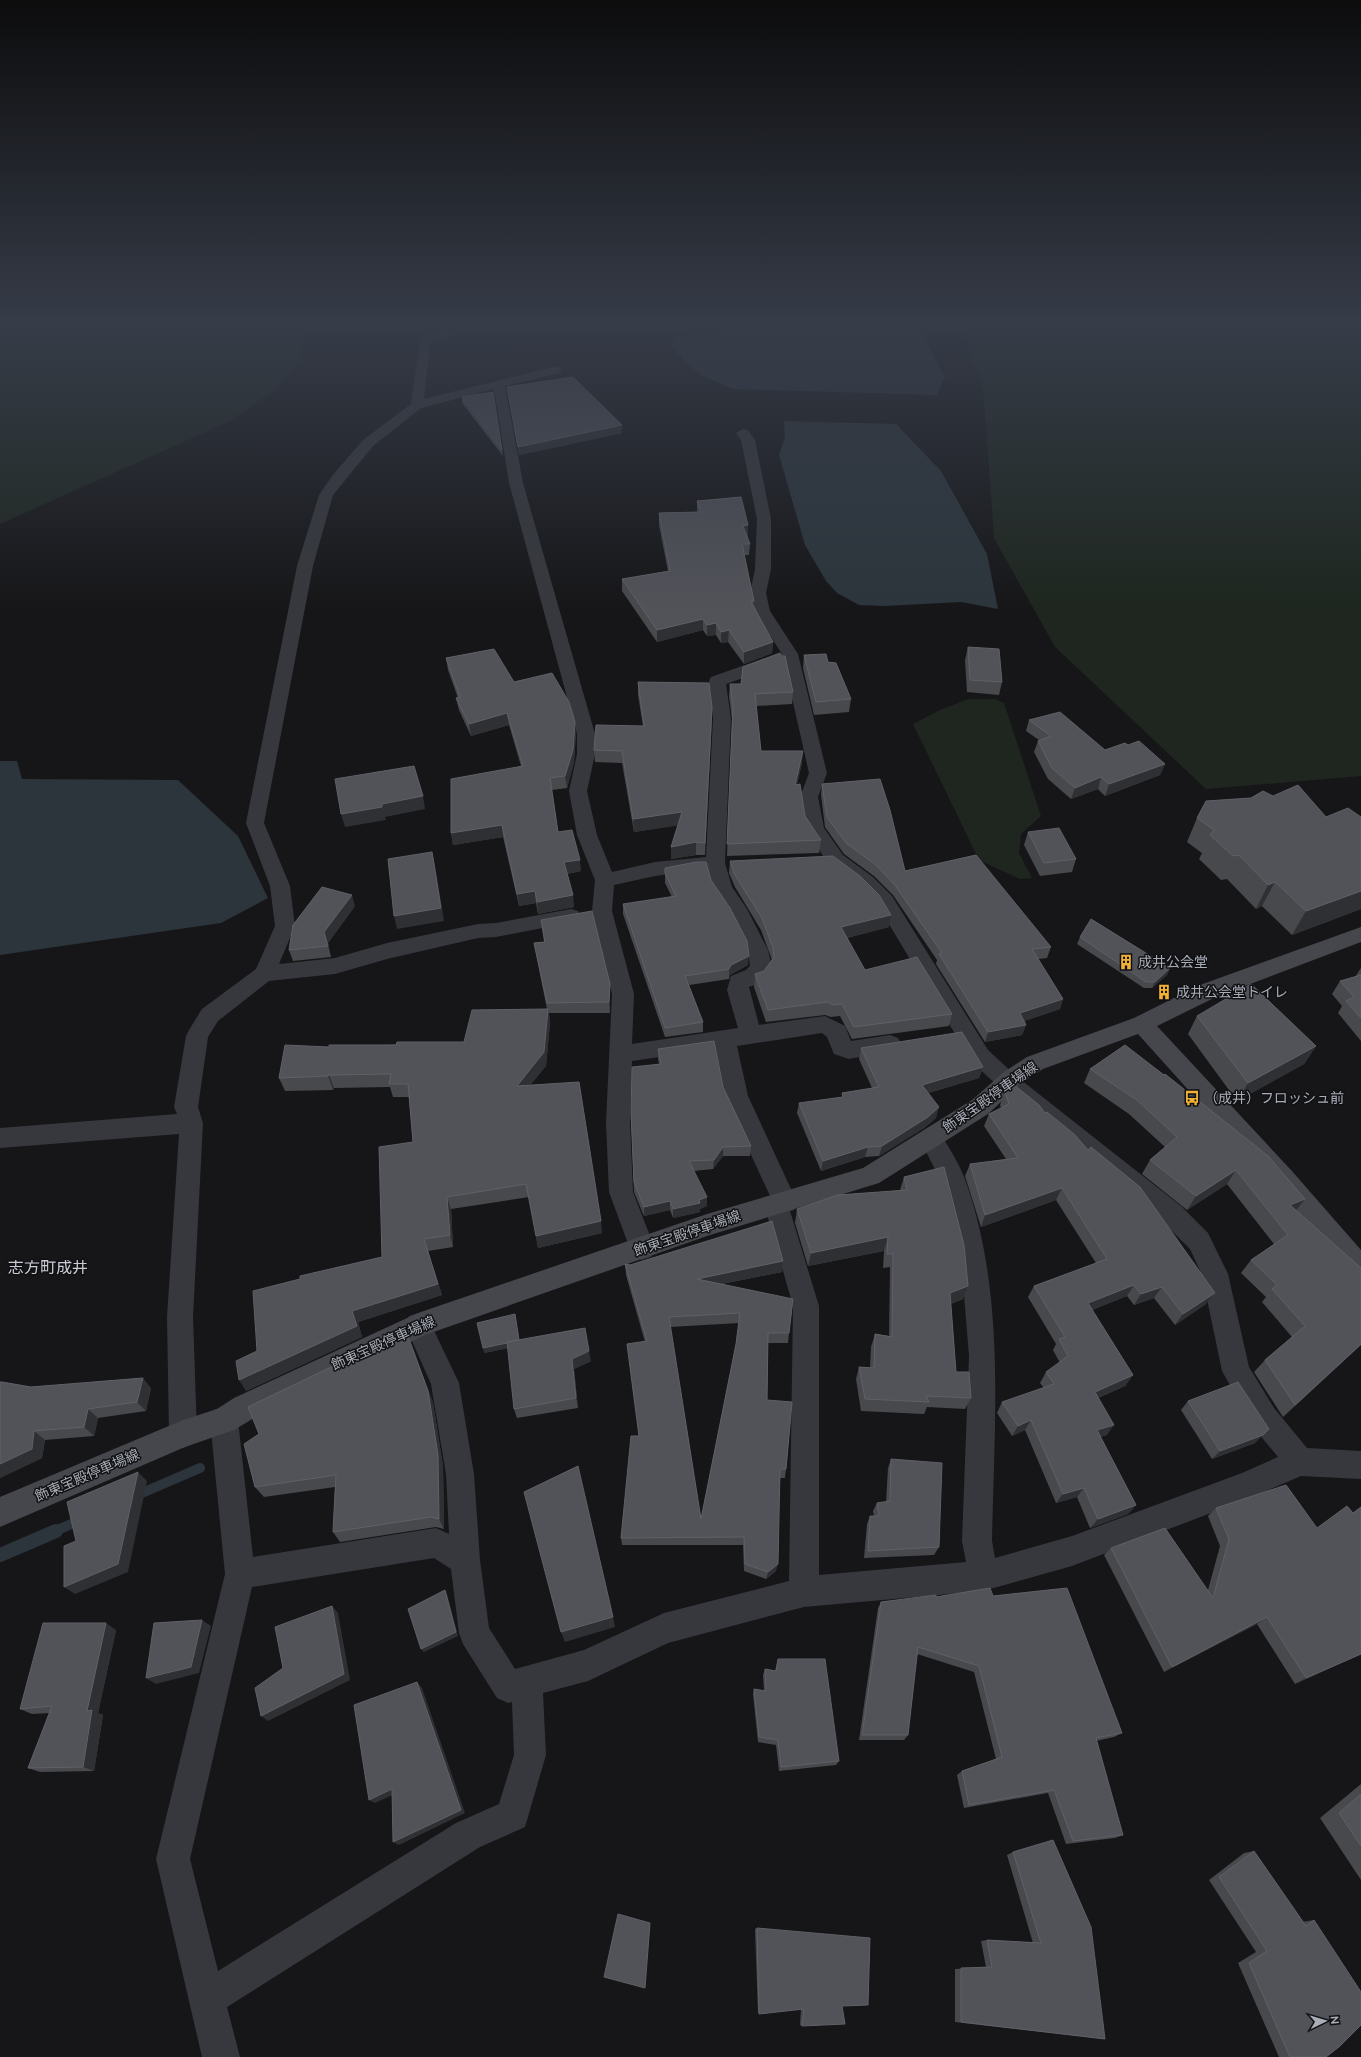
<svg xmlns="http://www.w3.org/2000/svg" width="1361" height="2057" font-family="Raleway,'Noto Sans JP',sans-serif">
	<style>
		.green { fill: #1e261f }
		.water { fill: #2c353c }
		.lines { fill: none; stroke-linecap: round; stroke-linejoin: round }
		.stream-far1 { stroke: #2c353c; stroke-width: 10 }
		.stream { stroke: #2c353c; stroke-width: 14 }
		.street { fill: #37383d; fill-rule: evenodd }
		.secondary { fill: #45474d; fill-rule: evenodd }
		.wall { fill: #47494d; fill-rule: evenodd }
		.shaded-wall { fill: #2f3033 }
		.building { fill: #525359; stroke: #5f6168; fill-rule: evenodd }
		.labels { text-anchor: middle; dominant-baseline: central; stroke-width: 3; stroke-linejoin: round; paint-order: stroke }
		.poi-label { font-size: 14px; fill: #a8adb8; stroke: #111113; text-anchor: start }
		.street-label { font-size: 14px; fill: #a8adb8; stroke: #111113 }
		.quarter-label { font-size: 16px; fill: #c9ccd4; stroke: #111113 }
	</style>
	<rect width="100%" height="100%" fill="#161618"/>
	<path class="green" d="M0,323H300L302,339L299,362L276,389L230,421L0,524Z
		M959,323H1361V776L1206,789L1055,647L994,538L983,387Z
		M968,699H995L1004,703L1041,816L1021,834L1019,853L1032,878L1020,879L979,860L913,724L940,710Z"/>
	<path class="water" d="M733,323H929L919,328L945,377L937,395L733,389L701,375L684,361L670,343L677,337L719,333Z
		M784,421L896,424L941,471L987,554L998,609L961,602L884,606L859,605L837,593L826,581L805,545L779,455L785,437Z
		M0,761H17L22,779L178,780L238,836L268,898L221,923L0,955Z"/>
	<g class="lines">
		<path class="stream-far1" d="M135,1496L200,1468
			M53,1532L83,1519"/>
		<path class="stream" d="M0,1555L56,1531"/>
		<path class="street" d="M480,323H504L498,326L433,339L430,342L424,399L556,366L562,370L560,373L505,386L523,483L595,734V754L587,791L597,835L612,872L655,862L706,857L713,719L709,681L711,677L765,658L771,657L777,658L779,662L777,666L726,684L731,719L725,863L732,887L747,909L768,950L772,968L762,982L749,987L759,1025L825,1016L845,1026L851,1041L890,1035L898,1038L901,1044L898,1050L849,1059L834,1054L827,1037L822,1033L737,1046L748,1096L797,1202L794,1210L790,1211L819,1306V1575L966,1562L962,1541L969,1356L961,1258L943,1185L919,1138L923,1131L931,1128L939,1131C949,1148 961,1166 967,1185C1006,1299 994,1422 992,1541L995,1558L1072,1536L1242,1473L1278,1457L1254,1428L1222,1371L1202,1275L1190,1249L1163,1222L1000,1088L972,1062L878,906L859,887L829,865L805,828L800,797L809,773L782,654L754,611L750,593L755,569L757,519L741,440L736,433L743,429L748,430L755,440L771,519V569L766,593L770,611L798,654L827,773L818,797L824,828L843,855L873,877L892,896L988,1050L1016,1076L1181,1206L1208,1233L1228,1274L1249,1367L1274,1408L1307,1448L1361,1451V1479L1301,1476L1245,1500L1072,1566L983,1591L804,1607L668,1643L588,1681L543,1693L546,1755L525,1827L480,1847L227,2007L240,2057H202L156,1859L225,1574L210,1420L214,1410L224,1406L234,1410L238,1420L253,1557L436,1528L449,1534L446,1474L431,1384L405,1325L409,1316L418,1313L427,1316L459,1383L474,1474L480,1560L489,1628L515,1669L584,1650L664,1613L789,1581L793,1306L764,1204L767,1196H770L724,1096L715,1049L632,1061L630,1123L633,1192L655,1249L651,1257L642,1260L633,1257L609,1192L606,1123L612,994L592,911L595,880L577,835L569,791L577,754V734L509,483L494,389L421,408L373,446L333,495L313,566L264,823L290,886L295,926L279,964L335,958L387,943L478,924L496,923L571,909L578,911L581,916L578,921L496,937L478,938L387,959L335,974L269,981L218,1021L208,1037L198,1107L203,1123L193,1317L197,1434L193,1444L183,1448L173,1444L169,1434L167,1317L179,1134L0,1148V1128L177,1114L174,1107L186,1036L189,1030L202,1009L256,969L275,926L270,886L246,823L297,566L319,495L332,476L363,440L411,404L420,339L425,334ZM707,869L712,889L731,917L748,950L750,966L746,970L731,976L727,990L738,1028L632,1044L634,994L612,911L614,885L655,876ZM434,1558L451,1569L459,1633L463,1644L497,1698L508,1703L512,1702L514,1755L499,1804L456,1823L218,1971L190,1859L252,1587Z"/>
		<path class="secondary" d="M1361,927V942L1216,997L1157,1026L1291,1170L1361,1250V1280L1352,1276L1273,1184L1138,1034L1043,1069L1020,1084L988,1114L879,1183L707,1236L425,1335L254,1418L234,1430L185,1447L0,1527V1497L183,1420L217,1409L234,1398L418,1313L707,1214L863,1168L972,1100L1004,1072L1027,1057L1134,1018L1200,985Z"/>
	</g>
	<path class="wall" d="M507,387L622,433L519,455L508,395Z
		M462,397L502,450L503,456L462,403Z
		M697,501L748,525V537H747L750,544L749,555H744L754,606L773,642L772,653L744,664L728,642L721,643L716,635L707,636L703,630L657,642L622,591V579L668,571L659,525V513L697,512Z
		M968,647L1002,682L999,695L967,692L965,660Z
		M804,655L828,662L851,699L849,712L814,715L803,668Z
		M446,658L514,682L576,734L574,762L567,788L552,790L558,832L581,871L567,874L574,907L538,914L536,903L519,906L503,837L453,845L451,833L521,766L509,725L471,736L459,710L456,698H458L448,670Z
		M638,682L712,719L705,855H696L671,859V847L678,825L634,832L622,763L595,762L594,750L643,726L638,695Z
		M730,684L793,692L792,704L756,706L761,751L802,763L797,784L805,816L821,840L819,853L727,856L732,719L729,696Z
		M1029,720L1105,750L1128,745L1165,764L1160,775L1105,796L1098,789L1071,799L1048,779L1034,752L1038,741L1039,740L1026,731Z
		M822,784L905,871L1051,947L1047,958L1038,959L1063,999L1060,1009L1024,1021L1026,1025L1022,1035L985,1042L936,964L937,960L893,895L874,876L844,854L825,827L821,795Z
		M1273,796L1326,817H1361V909L1292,935L1262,906L1256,909L1227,879L1221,880L1199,859L1202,853L1187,842L1197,818L1251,798Z
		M1028,832L1076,859L1072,872L1040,876L1024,845Z
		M730,861L889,927L847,938L865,970L952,1014L949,1026L852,1039L840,1016L831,1017L825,1015L766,1022L754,987L755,974L764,971L772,960L761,930L735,887L729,873Z
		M665,868L711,880L748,965L730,975L729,979L689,985L703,1022V1032L665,1037L623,914V904L672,897L665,883Z
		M355,906L328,943L331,957L293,961L289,950Z
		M541,920L610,984V1013H549L550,1023L546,1066L530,1085L602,1233L538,1248L529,1197L451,1209L453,1247L428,1251L442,1295L358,1322L362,1337L246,1391L257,1351L382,1257L413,1142L409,1097H393L390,1087L334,1088L333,1090L285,1091L279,1078L329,1047L464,1042L547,1009L536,954L534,943L544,942Z
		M1080,937L1170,968L1167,975L1152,988H1144L1077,944Z
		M1361,968V1041L1338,1013L1342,1006L1332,994L1340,981L1355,977Z
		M1197,1016L1316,1046L1304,1064L1237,1101L1188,1034Z
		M861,1048L983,1067L979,1078L928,1093L936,1118L924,1128L879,1156L865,1157L821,1171L797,1113L799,1103L842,1097V1093L872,1088L859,1059Z
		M658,1049L723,1087L751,1146L750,1156H723L713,1169L694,1171L707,1206L700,1209V1212L673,1218L670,1210L644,1216L634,1192L631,1113L659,1064L658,1059Z
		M1090,1069L1305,1199L1296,1210L1361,1345L1283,1417L1254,1372L1265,1360L1292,1337L1262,1302L1266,1297L1241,1273L1251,1260L1274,1244L1227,1184L1187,1210L1142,1174L1150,1160L1165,1147L1129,1114L1084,1083Z
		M1005,1092L1045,1113L1206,1304L1175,1325L1154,1298L1134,1305L1127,1296L1092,1310L1133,1375L1125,1386L1098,1398L1107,1435L1100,1437L1136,1505L1128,1514L1090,1528L1077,1497L1056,1503L1025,1430L1012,1436L997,1413L1002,1402L1044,1388L1040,1383L1046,1372L1060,1363L1053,1350L1056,1344L1028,1297L1034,1286L1096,1263L1056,1200L981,1227L965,1176L970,1164L1006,1159L984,1126L989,1114L1001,1108L1000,1105Z
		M904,1177L963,1299L951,1304L956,1372L971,1398L965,1409L927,1407L924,1414L861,1411L856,1379L859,1367L870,1368L871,1347L875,1334L889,1336L890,1267L883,1268L884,1251L808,1266L795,1223L797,1209L900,1190Z
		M783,1261L782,1272L722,1284L789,1333L788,1343H768L767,1400L786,1469L785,1478H780L776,1571L766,1579L744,1571L743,1545H622L621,1538L639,1436L627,1344L645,1342L626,1275L625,1264L630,1265ZM739,1323L736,1344L701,1519L670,1327Z
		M516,1320L519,1340L591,1361L574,1369L578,1408L517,1418L514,1409L508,1348L484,1353Z
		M406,1331L411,1343L433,1403L443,1466L444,1529L436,1527L340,1542L333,1532L335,1487L264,1497L255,1487L259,1434Z
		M31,1387L151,1388L146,1411L98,1418L94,1436L45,1440L42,1458L0,1478Z
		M1188,1401L1255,1443L1212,1459L1181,1410Z
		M891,1459L939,1547L934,1555L864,1558L867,1524L870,1516H874L873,1511L877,1503L886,1502L888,1468Z
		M1216,1508L1361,1654L1295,1684L1257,1624L1164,1672L1104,1555L1111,1548L1208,1590L1220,1546L1208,1516Z
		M993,1596L1122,1733L1114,1737L1096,1741L1123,1835L1115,1838L1066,1844L1048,1793L964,1808L957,1775L962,1771L996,1759L974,1672L917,1654L908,1735L904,1740H859L878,1608L881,1602L936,1597Z
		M116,1630L98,1713L103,1715L94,1771L40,1772L28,1768L50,1713L32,1714L20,1709Z
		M778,1659L839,1761L836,1765L779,1771L776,1745L758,1742L753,1694L754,1689L764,1691L763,1675L765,1669L775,1671Z
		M1361,1784V1880L1320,1818Z
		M1254,1851L1302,1922L1314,1920L1326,2057H1279L1238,1963L1256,1952L1209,1880L1244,1853Z
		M1013,1852L1105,2039L955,2022V1969L986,1967L981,1941L987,1940L1033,1943L1007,1855Z
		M757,1928L842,2006L802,2026L800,2025L801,2009L758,2013L755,1929Z"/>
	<path class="shaded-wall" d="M622,425V433L519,455L518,447Z
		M748,525V537L742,538L743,526Z
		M703,619V630L657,642V630Z
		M716,623V635L707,636V625Z
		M729,630L728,642L721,643V632Z
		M773,642L772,653L744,664V652Z
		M712,707V719L705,855V843Z
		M507,713L509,725L471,736L469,724Z
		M575,722L576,734L574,762L567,788L565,776Z
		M803,751L802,763L794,797L795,785Z
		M1165,764L1160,775L1105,796L1109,784Z
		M1101,777L1098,789L1071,799L1075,788Z
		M423,796L425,809L385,817L386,820L345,827L341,814L382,804Z
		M682,812V825L634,832L633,819Z
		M502,825L503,837L453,845L451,833Z
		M696,842V855L671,859V847Z
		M432,852L435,865L444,921L397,929L394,916Z
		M580,860L581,871L566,874L564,862Z
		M1275,882L1262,906L1256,909L1268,885Z
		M535,891L536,903L519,906L517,894Z
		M1361,891V909L1292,935L1306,911Z
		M352,895L355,906L328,943L331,957L328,946L324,932Z
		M573,895L574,907L538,914L537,902Z
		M891,915L889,927L839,940L841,927Z
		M749,956L748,965L730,975L729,979V969L731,965Z
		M1170,968L1167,975L1152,988L1155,982Z
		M610,984V1013L609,1002Z
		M1063,999L1060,1009L1016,1024L1020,1013Z
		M548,1009L550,1023L546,1066L519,1099L517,1086Z
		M1026,1025L1022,1035L985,1042L988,1032Z
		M1316,1046L1304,1064L1237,1101L1248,1083Z
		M983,1067L979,1078L919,1096L922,1085Z
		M329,1075L334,1088L333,1090L328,1076Z
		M939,1107L936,1118L924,1128L879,1156L882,1146Z
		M723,1147V1156L713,1169L714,1160Z
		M868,1147L865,1157L821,1171L823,1161Z
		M1236,1170L1227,1184L1187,1210L1196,1196Z
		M1062,1188L1056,1200L981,1227L985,1215Z
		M447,1197L451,1209L453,1247L450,1235Z
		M707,1197V1206L700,1209V1212L673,1218V1209Z
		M1305,1199L1294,1213L1290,1205Z
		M670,1201V1210L644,1216V1207Z
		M601,1221L602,1233L538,1248L536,1236Z
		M888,1237L884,1251L808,1266L811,1253Z
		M424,1239L442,1295L358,1322L362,1337L246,1391L239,1380L352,1311Z
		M783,1261L782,1272L696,1289L697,1279Z
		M1134,1285L1127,1296L1081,1314L1088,1303Z
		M968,1286L963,1299L945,1306L950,1293Z
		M1162,1287L1154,1298L1134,1305L1141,1294Z
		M1215,1293L1206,1304L1175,1325L1183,1314Z
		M515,1314L520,1346L484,1353L483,1348Z
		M406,1331L411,1343L433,1403L443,1466L444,1529L439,1519Z
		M589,1351L591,1361L574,1369L578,1408L576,1398L572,1359Z
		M1133,1375L1125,1386L1088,1402L1095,1392Z
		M143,1378L151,1388L146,1411L137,1402Z
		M88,1409L98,1418L94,1436L84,1427Z
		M1031,1420L1025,1430L1012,1436L1018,1426Z
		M1114,1425L1107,1435L1090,1440L1097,1430Z
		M1269,1429L1255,1443L1212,1459L1220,1451Z
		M34,1431L45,1440L42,1458L0,1478V1464Z
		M138,1472L147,1481L128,1572L75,1594L64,1587Z
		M1084,1488L1077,1497L1056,1503L1063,1494Z
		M1136,1505L1128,1514L1090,1528L1098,1519Z
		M778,1564L776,1571L766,1579L768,1572Z
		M445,1590L447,1594L458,1636L424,1652L421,1649Z
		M332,1606L338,1613L350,1680L268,1721L261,1716Z
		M613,1617L615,1627L565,1642L561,1632Z
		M1267,1617L1257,1624L1164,1672L1172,1667Z
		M202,1620L211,1626L199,1673L156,1684L146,1678Z
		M106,1623L116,1630L98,1713L103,1715L94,1771L83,1767L87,1711Z
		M1361,1654L1295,1684L1306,1678Z
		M417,1682L422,1688L465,1813L399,1845L393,1842Z
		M392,1789L397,1793L375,1803L369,1800Z"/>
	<path class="building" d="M573,377L622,425L518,447L507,387Z
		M493,392L502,450L462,397Z
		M741,497L748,525L743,526L750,544H742L754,601L751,602L773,642L744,652L729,630L721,632L716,623L707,625L703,619L657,630L622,579L670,571L659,513L701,512L697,501Z
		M968,647L999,649L1002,682L970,680Z
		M494,649L514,682L552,673L569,702L575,722L573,750L565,776L550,778L558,832L572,830L580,860L564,862L573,895L537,902L535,891L517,894L502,825L451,833V779L523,766L507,713L469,724L456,698L460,697L446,658Z
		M780,653L782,656H785L793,692L755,694L761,751H803L795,785L800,784L805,816L821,840L727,844L733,707L730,684H741L743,667Z
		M826,654L828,662L836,663L851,699L816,702L804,655Z
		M638,682L709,683L712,707L705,843L696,842L671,847L682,812L633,819L622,751L594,750L596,725L644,726Z
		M1060,712L1105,750L1125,743L1128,745L1139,741L1165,764L1109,784L1101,777L1075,788L1052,768L1038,741L1051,736L1029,720Z
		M414,766L423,796L382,804V807L341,814L335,779Z
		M880,779L890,810L905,871L976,855L1051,947L1032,949L1063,999L1020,1013L1026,1025L988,1032L939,954L942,953L895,885L876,865L846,843L827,817L822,784Z
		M1298,785L1326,817L1348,808L1361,817V891L1306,911L1275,882L1268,885L1239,855L1233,856L1210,835L1214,830L1197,818L1206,801L1251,798L1263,791L1273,796Z
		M1059,828L1076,859L1044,863L1028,832Z
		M432,852L441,908L394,916L388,859Z
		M833,856L860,876L879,895L891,915L841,927L865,970L917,957L952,1014L854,1027L842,1004L833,1005L827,1002L768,1010L755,974L764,971L774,957L773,948L762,918L735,875L730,861Z
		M696,862H706L711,880L730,908L747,941L749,956L731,965L729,969L685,976L703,1022L665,1028L623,904L676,896L665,873V868Z
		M322,887L352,895L324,932L328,946L289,950L293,925Z
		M592,911L610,984L609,1002L547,1003L534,943L545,942L541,920Z
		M1091,919L1170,968L1155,982H1146L1080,937Z
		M1361,975V1018L1346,1001L1354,997L1340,981Z
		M1251,984L1316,1046L1248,1083L1197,1016Z
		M548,1009L544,1052L517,1086L579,1082L601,1221L536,1236L526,1184L447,1197L450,1235L424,1239L438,1284L352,1311L357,1326L239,1380L236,1361L257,1351L253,1291L300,1279V1276L382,1257L379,1147L413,1142L408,1084H389L391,1074L329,1075L328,1076L279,1078L285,1045L329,1047V1045H396L397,1042H464L472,1010Z
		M962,1032L983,1067L922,1085L939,1107L928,1117L882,1146L868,1147L823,1161L799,1103L843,1097L842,1093L879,1087L861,1048Z
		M714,1041L723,1087L751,1146L723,1147L714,1160L689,1161L707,1197L699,1200L700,1203L673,1209L670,1201L644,1207L634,1182L631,1113L632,1067L661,1064L658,1049Z
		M1125,1045L1164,1075L1165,1074L1268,1156L1305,1199L1290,1205L1361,1268V1344L1295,1405L1265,1360L1305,1326L1272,1289L1277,1285L1251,1260L1288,1235L1236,1170L1196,1196L1150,1160L1177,1137L1137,1100L1090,1069Z
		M1013,1084L1039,1105L1045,1113L1047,1112L1074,1134L1088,1150L1091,1147L1140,1187L1215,1293L1183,1314L1162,1287L1141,1294L1134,1285L1088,1303L1133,1375L1095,1392L1114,1425L1097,1430L1136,1505L1098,1519L1084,1488L1063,1494L1031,1420L1018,1426L1002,1402L1054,1384L1046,1372L1068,1356L1059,1339L1065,1337L1034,1286L1107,1259L1062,1188L985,1215L970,1164L1018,1158L989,1114L1009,1104L1005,1092Z
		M944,1167L964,1245L968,1286L950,1293L956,1372H969L971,1398L926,1396L929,1402L865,1399L859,1367L874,1368L875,1334L892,1337L893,1254H887L888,1237L811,1253L797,1209L838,1195L907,1190L904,1177Z
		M772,1221L783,1261L697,1279L793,1299L789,1333H768L767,1400L792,1402L786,1469H780L778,1564L768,1572L745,1564L744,1537L621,1538L631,1436H639L627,1344L647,1341L625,1264L630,1265ZM740,1313L736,1344L701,1519L669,1317Z
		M515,1314L519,1340L507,1342V1343L483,1348L477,1323Z
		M585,1328L589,1351L572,1359L576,1398L514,1409L507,1342Z
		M406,1331L428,1391L438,1455L439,1519L431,1517L333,1532L336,1475L255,1487L244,1444L259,1434L248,1407Z
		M143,1378L137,1402L88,1409L84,1427L34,1431L32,1449L0,1464V1382H2L31,1387Z
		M1238,1382L1269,1429L1263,1435L1220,1451L1188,1401Z
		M891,1459L942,1463L939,1547L868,1551L870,1516H879L877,1503L890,1501Z
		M578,1466L613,1617L561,1632L524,1492Z
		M138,1472L118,1564L64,1587V1546L76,1541L67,1502Z
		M1286,1485L1317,1528L1347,1506L1353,1513L1361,1507V1654L1306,1678L1267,1617L1172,1667L1111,1548L1165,1528L1213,1598L1229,1539L1216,1508Z
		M990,1588L993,1596L1067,1588L1122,1733L1096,1738L1123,1835L1073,1841L1054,1790L969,1805L962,1771L1002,1757L979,1666L918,1647L908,1735H862L881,1602L936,1595V1597Z
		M445,1590L456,1632L421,1649L408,1609Z
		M332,1606L344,1674L261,1716L255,1688L283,1668L275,1627Z
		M202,1620L191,1667L146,1678L154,1623Z
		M43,1623H106L87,1711L92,1710L83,1767L28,1768L52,1706L20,1709Z
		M778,1659H825L839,1761L781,1767L778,1740L759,1737L754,1689L766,1691L765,1669L776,1671Z
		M417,1682L461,1810L393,1842L392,1789L369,1800L354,1705Z
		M1361,1794V1846L1339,1813Z
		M1053,1840L1091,1927L1105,2039L961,2022V1968L992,1967L987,1940L1041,1943L1013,1852Z
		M1254,1851L1306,1926L1314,1920L1361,1992V2025L1339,2047L1326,2057H1290L1249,1963L1267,1951L1219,1877Z
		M618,1914L650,1923L645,1988L604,1977Z
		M757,1928L870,1938L868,2005L842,2006L845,2024L802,2026L804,2009L759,2014Z"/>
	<linearGradient id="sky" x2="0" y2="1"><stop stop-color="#0c0c0d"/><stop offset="0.53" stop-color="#363c48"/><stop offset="1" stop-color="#363c48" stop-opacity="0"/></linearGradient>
	<rect width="1361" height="611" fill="url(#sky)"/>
	<defs>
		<g id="building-bare" transform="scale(1.2)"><path d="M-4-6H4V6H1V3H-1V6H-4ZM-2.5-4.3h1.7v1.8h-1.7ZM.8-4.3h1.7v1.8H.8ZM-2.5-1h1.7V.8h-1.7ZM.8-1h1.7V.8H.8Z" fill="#f2b134" stroke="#111113" stroke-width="2.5" paint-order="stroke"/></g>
		<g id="bus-bare" transform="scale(1.2)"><path d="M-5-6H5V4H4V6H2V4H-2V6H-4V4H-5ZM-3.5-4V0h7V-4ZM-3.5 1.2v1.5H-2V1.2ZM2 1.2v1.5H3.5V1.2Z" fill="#f2b134" stroke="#111113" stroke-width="2.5" paint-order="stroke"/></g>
	</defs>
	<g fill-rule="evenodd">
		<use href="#building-bare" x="1126" y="962"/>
		<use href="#building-bare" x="1164" y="992"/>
		<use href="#bus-bare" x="1192" y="1098"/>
	</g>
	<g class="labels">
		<g class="poi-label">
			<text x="1138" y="962">成井公会堂</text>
			<text x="1176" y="992">成井公会堂トイレ</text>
			<text x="1204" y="1098">（成井）フロッシュ前</text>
		</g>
		<g class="street-label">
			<text transform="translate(990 1097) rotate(-35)">飾東宝殿停車場線</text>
			<text transform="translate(687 1233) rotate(-19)">飾東宝殿停車場線</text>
			<text transform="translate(383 1343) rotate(-24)">飾東宝殿停車場線</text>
			<text transform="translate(87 1475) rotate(-23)">飾東宝殿停車場線</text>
		</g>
		<g class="quarter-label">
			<text x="48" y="1267">志方町成井</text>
		</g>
	</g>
	<g transform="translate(1325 2021) rotate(85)" stroke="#111113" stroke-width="3" paint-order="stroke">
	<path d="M0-3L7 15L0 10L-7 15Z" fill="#a8adb8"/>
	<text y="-6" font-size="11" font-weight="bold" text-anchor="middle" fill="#a8adb8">N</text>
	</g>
</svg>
